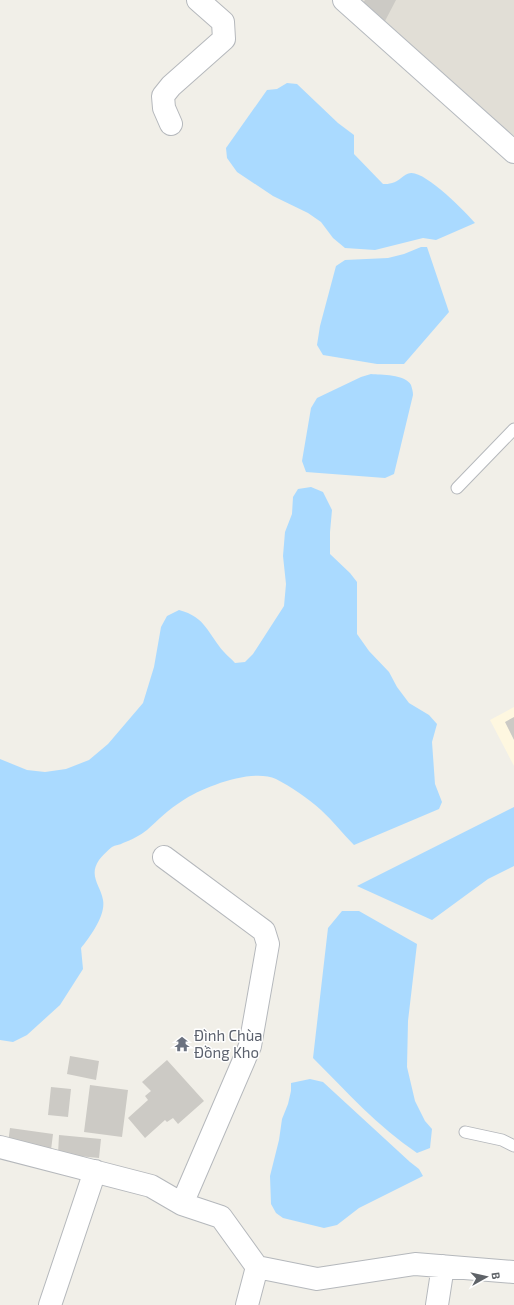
<svg xmlns="http://www.w3.org/2000/svg" width="514" height="1305" font-family="'Exo 2',sans-serif">
	<style>
		.commercial { fill: #fef7e0 }
		.education { fill: #e1ded6 }
		.water { fill: #aadaff }
		.building { fill: #cccac5 }
		.lines { fill: none; stroke-linecap: round; stroke-linejoin: round }
		.lane-casing { stroke: #b5b8bc; stroke-width: 13 }
		.street-casing { stroke: #b5b8bc; stroke-width: 24 }
		.secondary-casing { stroke: #b6babf; stroke-width: 24 }
		.lane { stroke: #fff; stroke-width: 11 }
		.street { stroke: #fff; stroke-width: 22 }
		.secondary { stroke: #fff; stroke-width: 22 }
		.labels { text-anchor: middle; dominant-baseline: central; stroke-width: 3; stroke-linejoin: round; paint-order: stroke }
		.worship-label { font-size: 15px; fill: #5b616d; stroke: #fff; text-anchor: start }
	</style>
	<rect width="100%" height="100%" fill="#f1efe8"/>
	<path class="commercial" d="M514,707V766L490,720Z"/>
	<path class="education" d="M361,0H514V136Z"/>
	<path class="water" d="M287,83L297,84L338,123L354,135V154L383,184C386,184 389,184 392,183C399,182 404,173 411,173C426,172 465,211 475,223L436,240L423,238L375,250L345,248L333,238L321,222L308,213L273,196L237,172L227,158L226,148L267,90L277,89Z
		M421,247H427L449,312L404,364H377L323,355L317,345L320,326L336,266L345,260L388,258L404,254Z
		M371,374C381,375 405,374 411,385C412,388 413,392 413,395L394,474L385,478L306,472L302,461L311,408L317,398L361,377Z
		M311,487L323,492L332,510L330,532V554L350,573L357,582V634L369,651L389,672L397,687L409,703L429,715L437,724L432,742L435,784L442,802L439,809L354,845C343,834 333,821 321,810C309,799 290,786 276,779C252,768 203,787 182,801C169,809 158,820 147,830C141,835 131,840 123,843C120,845 115,845 112,847C108,850 102,856 99,860C88,876 101,886 103,900C106,915 90,937 81,948L83,969L60,1005L27,1035L13,1042L0,1040V759L27,770L45,772L66,769L89,760L108,744L143,703L154,667L161,627L167,616L179,610C206,617 208,634 224,652C227,656 232,659 235,663L245,662L253,654L284,606L286,584L283,556L285,532L292,514L293,497L298,489Z
		M514,807V866L488,879L432,920L357,886Z
		M359,911L417,944L408,1021L407,1067L415,1101L425,1121L432,1129L430,1148L417,1153C378,1127 346,1091 313,1058L328,928L342,911Z
		M310,1079L323,1082L410,1162L419,1169L423,1176L359,1208L337,1225L324,1228L283,1218L276,1213L271,1204L270,1176L279,1140L282,1119L288,1104L291,1091V1083Z"/>
	<path class="building" d="M365,0H396L385,21L363,3Z
		M514,717V740L505,722Z
		M70,1056L99,1061L96,1080L67,1074Z
		M167,1060L204,1101L178,1124L173,1118L167,1122L165,1120L145,1138L128,1118L148,1100L145,1096L151,1091L142,1082Z
		M90,1085L128,1090L122,1137L84,1132Z
		M51,1087L71,1089L68,1117L48,1115Z
		M10,1128L53,1134L51,1150L8,1143Z
		M59,1135L101,1139L99,1158L58,1154Z"/>
	<g class="lines">
		<g class="lane-casing">
			<path id="lane" d="M457,488L514,429
				M465,1132L502,1140L514,1146"/>
		</g>
		<g class="street-casing">
			<path id="street" d="M171,124L164,108L163,96L171,86L224,39L223,22L198,0
				M164,857L264,931L268,944L250,1046L182,1204
				M0,1147L151,1186L182,1204L221,1217L257,1267L317,1279L415,1264L514,1272
				M50,1305L95,1171
				M247,1305L257,1267
				M437,1305L443,1266"/>
		</g>
		<g class="secondary-casing">
			<path id="secondary" d="M344,0L514,152"/>
		</g>
		<use href="#lane" class="lane"/>
		<use href="#street" class="street"/>
		<use href="#secondary" class="secondary"/>
	</g>
	<defs>
		<g id="temple-bare" transform="scale(1.2)"><path d="M0-6L5-2H3V0L6.5 2.5H4V6H1.5V3h-3V6H-4V2.5H-6.5L-3 0V-2H-5Z" fill="#6b7280" stroke="#fff" stroke-width="2.5" paint-order="stroke"/></g>
	</defs>
	<g fill-rule="evenodd">
		<use href="#temple-bare" x="182" y="1044"/>
	</g>
	<g class="labels">
		<g class="worship-label">
			<text x="194" y="1035">Đình Chùa<tspan x="194" dy="17">Đồng Kho</tspan></text>
		</g>
	</g>
	<g transform="translate(486 1277) rotate(82)" stroke="#ffffff" stroke-width="3" paint-order="stroke">
	<path d="M0-3L7 15L0 10L-7 15Z" fill="#5f6368"/>
	<text y="-6" font-size="11" font-weight="bold" text-anchor="middle" fill="#5f6368">B</text>
	</g>
</svg>
